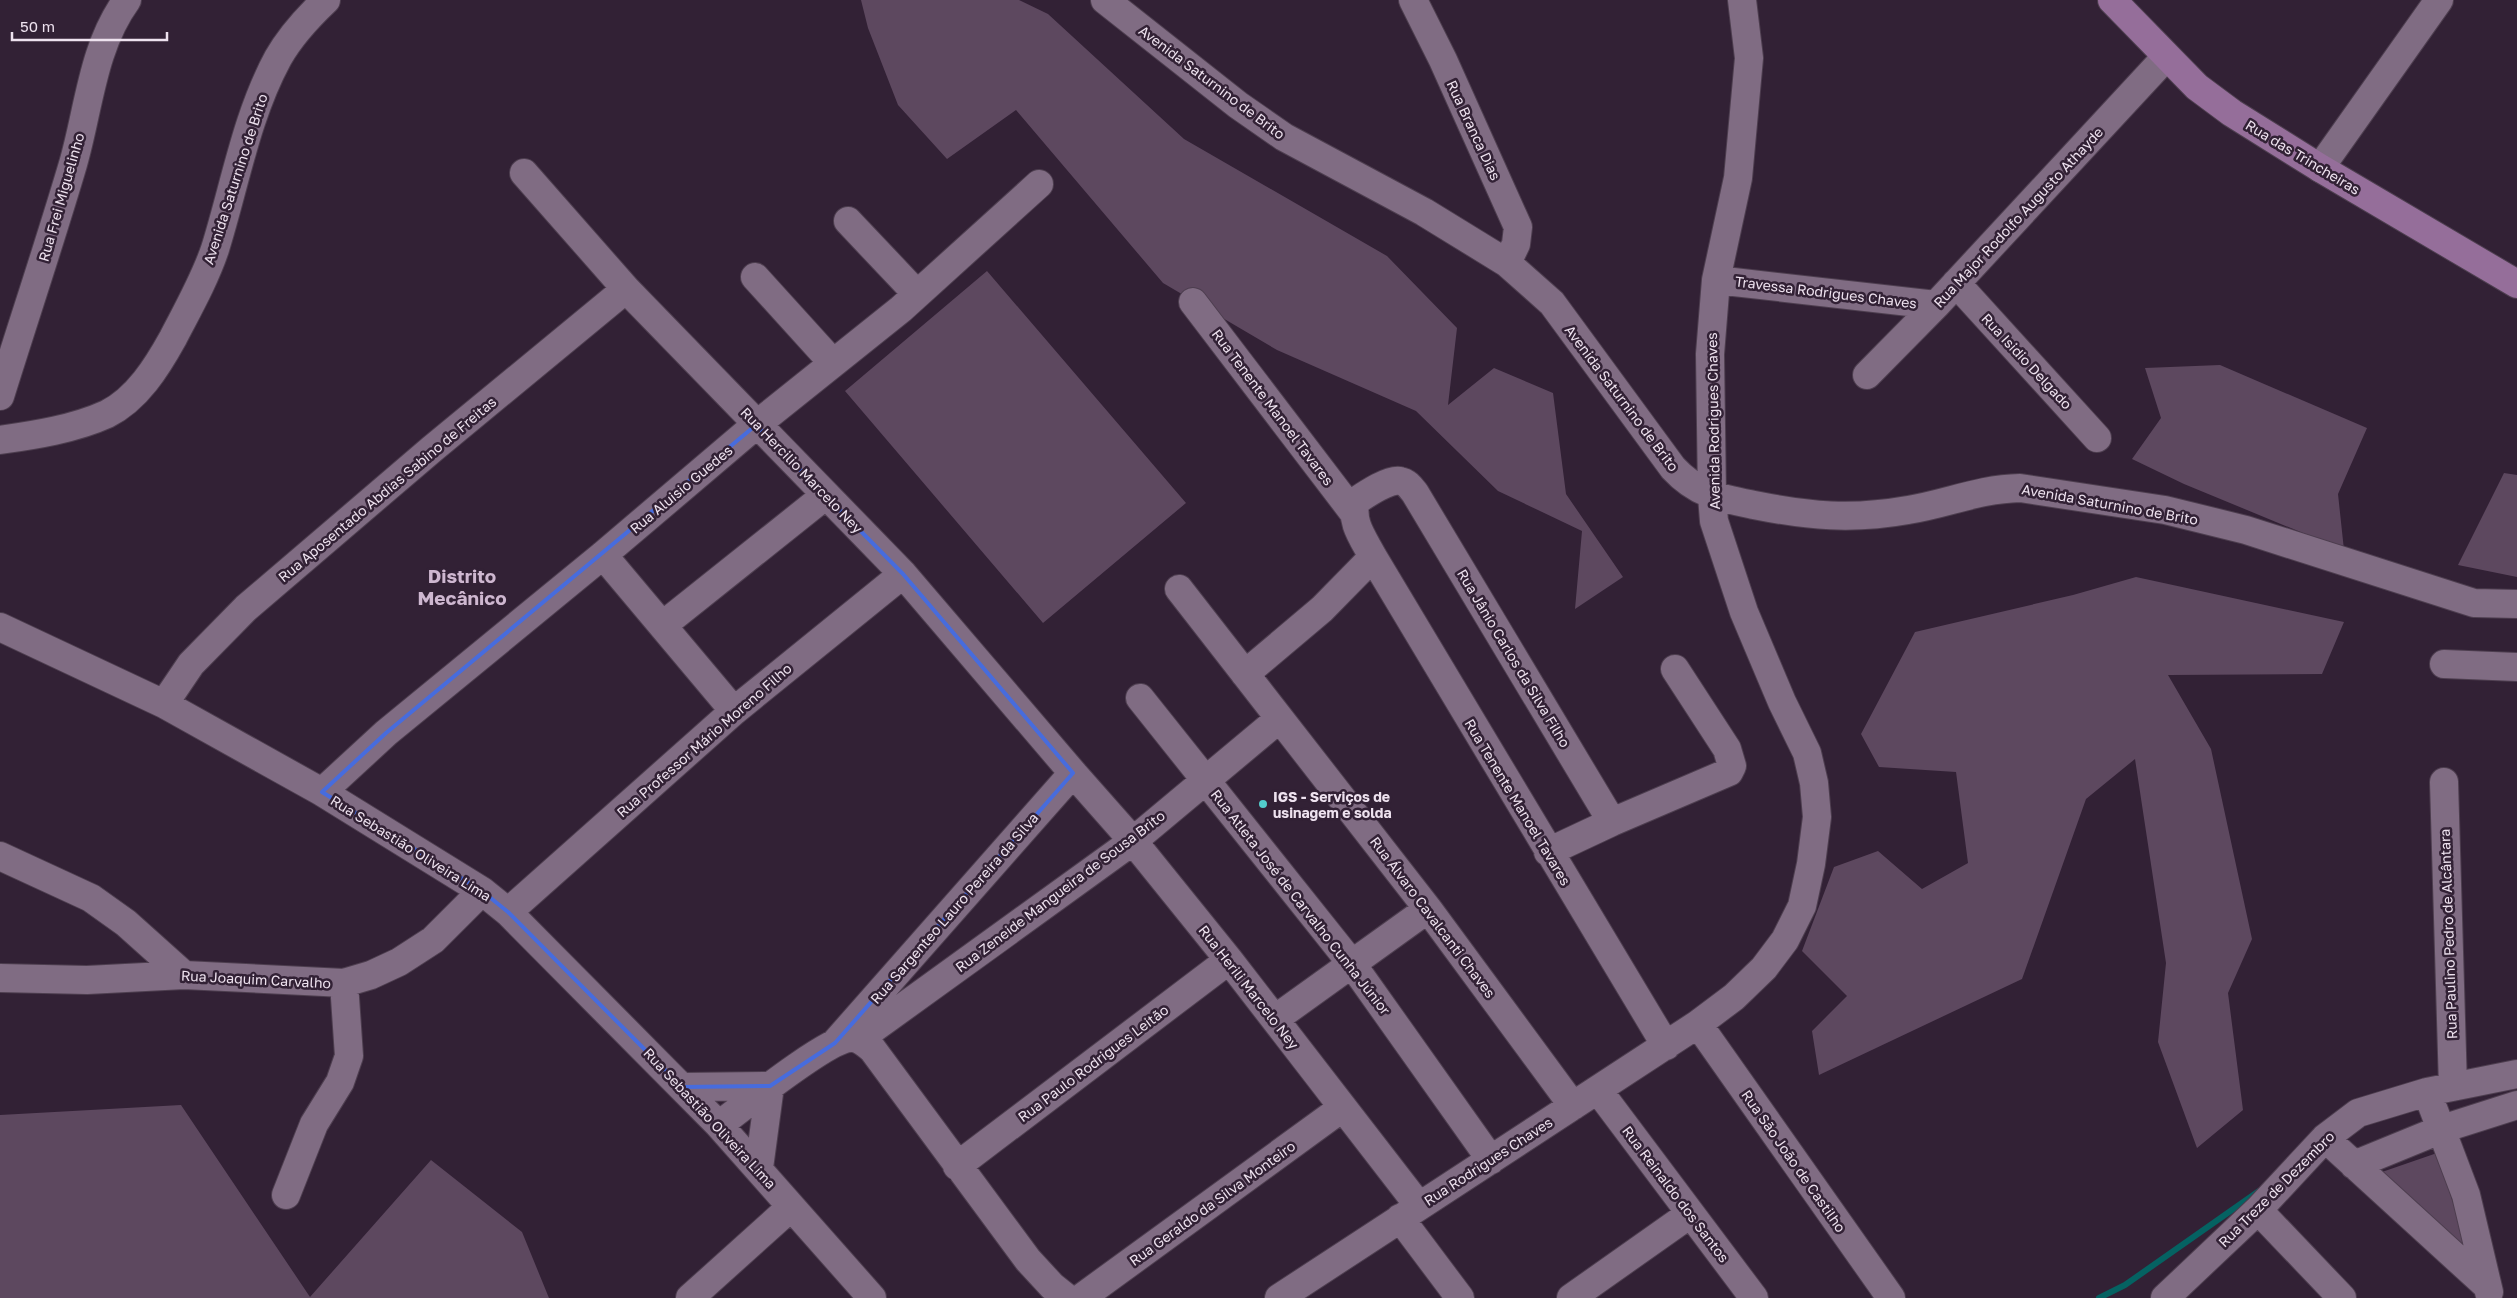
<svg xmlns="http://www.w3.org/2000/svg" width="2517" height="1298" font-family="'Golos Text',sans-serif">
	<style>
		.green { fill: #5d485f }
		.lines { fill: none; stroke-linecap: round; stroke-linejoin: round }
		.stream { stroke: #056262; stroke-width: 6 }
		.minor-casing { stroke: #4d3e4f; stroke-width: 30 }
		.major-casing { stroke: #4d3e4f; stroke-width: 30 }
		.minor { stroke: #806c83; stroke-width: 28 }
		.major { stroke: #956e9a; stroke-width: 28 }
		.marked { fill: none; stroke: #476cdd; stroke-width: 4; stroke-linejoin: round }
		.poi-dot { fill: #52cdcc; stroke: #322135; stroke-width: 2 }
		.labels { text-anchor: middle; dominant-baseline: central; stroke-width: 5; stroke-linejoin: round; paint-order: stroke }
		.street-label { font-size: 14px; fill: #eee2ef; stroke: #322135 }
		.poi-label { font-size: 14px; font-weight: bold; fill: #eee2ef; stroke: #322135; text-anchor: start }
		.district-label { font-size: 19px; font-weight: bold; fill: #ceb7d0; stroke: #322135 }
	</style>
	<rect width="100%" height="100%" fill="#322135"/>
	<path class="green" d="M861,0H1019L1048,14L1184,139L1387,256L1457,328L1448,405L1494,368L1553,393L1566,494L1623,577L1575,609L1582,531L1498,491L1416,411L1277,350L1163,283L1016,110L947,159L898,105L868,28Z
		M987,271L1186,503L1043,623L845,391Z
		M2220,365L2367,428L2338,494L2344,550L2184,484L2132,459L2161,418L2145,368Z
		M2504,473L2517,475V577L2458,565Z
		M2136,577L2344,622L2322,674L2168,675L2211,749L2252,939L2228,993L2243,1110L2197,1148L2158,1042L2166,963L2135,759L2086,799L2022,979L1819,1075L1812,1031L1847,996L1802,951L1834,867L1878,851L1922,889L1968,863L1956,772L1879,767L1861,734L1915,632L2073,595Z
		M181,1105L310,1297L431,1160L522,1232L549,1298H0V1115Z
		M2437,1153L2471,1259L2382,1172Z"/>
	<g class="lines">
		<path class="stream" d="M2099,1298L2125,1285L2259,1191"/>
		<g class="minor-casing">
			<path id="minor" d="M1105,0L1238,105L1284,137L1424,212L1507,263L1552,303L1673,468C1697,494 1720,498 1754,505C1809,516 1852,520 1908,510C1947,504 1978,489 2020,488L2165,510L2246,530L2474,603L2517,604
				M1413,0L1443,60L1518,227L1516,244L1507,263
				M2320,168L2439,0
				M524,173L626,289L903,574L1073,773L1133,841L1229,960L1419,1206
				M848,221L917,294
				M755,277L833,363
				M1716,280L1936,305
				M1956,283L2097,438
				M1193,302L1353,512
				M1867,375L1936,305L2166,57
				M0,396C24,319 50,242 73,164C89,109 92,48 127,0
				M0,440C35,435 74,429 107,414C137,399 157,367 173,338C188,309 205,279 215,249C235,185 246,117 278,58C291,35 308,17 326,0
				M603,555L734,711
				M1179,589L1428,909L1573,1106
				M663,625L826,495
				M0,627L164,704L322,792L482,891L508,912L719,1125L872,1298
				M2444,664L2517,667
				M1245,674L1322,609L1373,557
				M1140,698L1352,964L1491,1160
				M164,704L191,664L246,608L432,449L626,289
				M2444,782L2453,1087
				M322,792L386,733L603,555L756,425L901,309L1039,184
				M1612,822L1415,493C1411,488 1407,482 1400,481C1390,478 1365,495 1356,501C1350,522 1363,538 1373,557L1666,1046
				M1548,852L1612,822L1729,772L1732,766L1727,749L1675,669
				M0,856L91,898L126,923L184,975
				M508,912L734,711L903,574
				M0,978L87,980L184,975L344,983L371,975L399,962L433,940L482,891
				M1275,1019L1428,909
				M1698,1024L1891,1298
				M859,1039L1133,841L1279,719
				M835,1043L1073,773
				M682,1087L770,1086L759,1168
				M1598,1090L1754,1298
				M2427,1092L2466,1195L2489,1292
				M719,1125C743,1107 826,1040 850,1038C860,1037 866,1044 873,1050L1028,1260L1052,1286L1067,1298
				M2325,1138L2486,1285
				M2354,1165L2442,1129L2517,1105
				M957,1166L1229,960
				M286,1195L314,1124L340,1082L349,1056L344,983
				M2258,1210L2342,1298
				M1400,1218L1460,1298
				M690,1298L791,1207
				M1081,1298L1342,1108
				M1279,1298L1698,1024L1734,997L1764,968L1785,940L1802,906L1811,864L1817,817L1814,783L1807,753L1782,702L1744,612L1714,521L1712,496L1710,354L1716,280L1738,178L1749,58L1742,0
				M1571,1298L1690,1214
				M2165,1298L2258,1210L2325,1138L2358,1113L2427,1092L2517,1074"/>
		</g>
		<g class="major-casing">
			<path id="major" d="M2112,0L2197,87L2232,113L2320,168L2517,284"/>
		</g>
		<use href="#minor" class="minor"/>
		<use href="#major" class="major"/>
	</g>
	<path class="marked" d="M756,425L903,574L1073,773L835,1043L770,1086L682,1087L508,912L482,891L322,792L386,733Z"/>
	<circle class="poi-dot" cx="1263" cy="804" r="5"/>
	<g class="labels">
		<g class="street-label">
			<text transform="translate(1212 82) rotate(37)">Avenida Saturnino de Brito</text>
			<text transform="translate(1474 130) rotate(65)">Rua Branca Dias</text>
			<text transform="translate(2303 157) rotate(31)">Rua das Trincheiras</text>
			<text transform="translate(235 179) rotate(-72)">Avenida Saturnino de Brito</text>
			<text transform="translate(61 197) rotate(-74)">Rua Frei Miguelinho</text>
			<text transform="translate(2018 217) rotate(-47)">Rua Major Rodolfo Augusto Athayde</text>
			<text transform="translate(1826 292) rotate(7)">Travessa Rodrigues Chaves</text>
			<text transform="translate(2027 361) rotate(47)">Rua Isidio Delgado</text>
			<text transform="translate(1622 398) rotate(53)">Avenida Saturnino de Brito</text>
			<text transform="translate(1273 407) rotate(53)">Rua Tenente Manoel Tavares</text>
			<text transform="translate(1713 421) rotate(-91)">Avenida Rodrigues Chaves</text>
			<text transform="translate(802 470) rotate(46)">Rua Hercilio Marcelo Ney</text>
			<text transform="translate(387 489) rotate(-40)">Rua Aposentado Abdias Sabino de Freitas</text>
			<text transform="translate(681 489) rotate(-40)">Rua Aluisio Guedes</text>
			<text transform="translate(2110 504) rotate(10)">Avenida Saturnino de Brito</text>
			<text transform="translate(1514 658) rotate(59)">Rua Jânio Carlos da Silva Filho</text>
			<text transform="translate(704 740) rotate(-41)">Rua Professor Mário Moreno Filho</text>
			<text transform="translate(1518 802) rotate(59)">Rua Tenente Manoel Tavares</text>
			<text transform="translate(411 848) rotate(32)">Rua Sebastião Oliveira Lima</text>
			<text transform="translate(1060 891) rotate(-37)">Rua Zeneide Mangueira de Sousa Brito</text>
			<text transform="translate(1301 902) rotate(52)">Rua Atleta José de Carvalho Cunha Júnior</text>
			<text transform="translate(954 908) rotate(-49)">Rua Sargenteo Lauro Pereira da Silva</text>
			<text transform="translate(1433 917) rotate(53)">Rua Álvaro Cavalcanti Chaves</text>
			<text transform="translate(2448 934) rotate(-92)">Rua Paulino Pedro de Alcântara</text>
			<text transform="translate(256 979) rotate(3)">Rua Joaquim Carvalho</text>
			<text transform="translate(1249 987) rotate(52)">Rua Herili Marcelo Ney</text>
			<text transform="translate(1093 1063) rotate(-37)">Rua Paulo Rodrigues Leitão</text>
			<text transform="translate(710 1118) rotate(47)">Rua Sebastião Oliveira Lima</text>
			<text transform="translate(1488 1161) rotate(-33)">Rua Rodrigues Chaves</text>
			<text transform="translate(1794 1161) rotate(55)">Rua São João de Castilho</text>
			<text transform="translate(2276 1189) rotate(-45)">Rua Treze de Dezembro</text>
			<text transform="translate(1676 1194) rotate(53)">Rua Reinaldo dos Santos</text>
			<text transform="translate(1212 1203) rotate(-36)">Rua Geraldo da Silva Monteiro</text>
		</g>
		<g class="poi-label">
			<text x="1273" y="796">IGS - Serviços de<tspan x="1273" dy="16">usinagem e solda</tspan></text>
		</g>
		<g class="district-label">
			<text x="462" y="575">Distrito<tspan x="462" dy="22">Mecânico</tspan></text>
		</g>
	</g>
	<path d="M12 32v8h155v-8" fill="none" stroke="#eee2ef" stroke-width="2.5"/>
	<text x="20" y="32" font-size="15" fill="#eee2ef" stroke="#322135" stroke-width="4" paint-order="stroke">50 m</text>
</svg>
